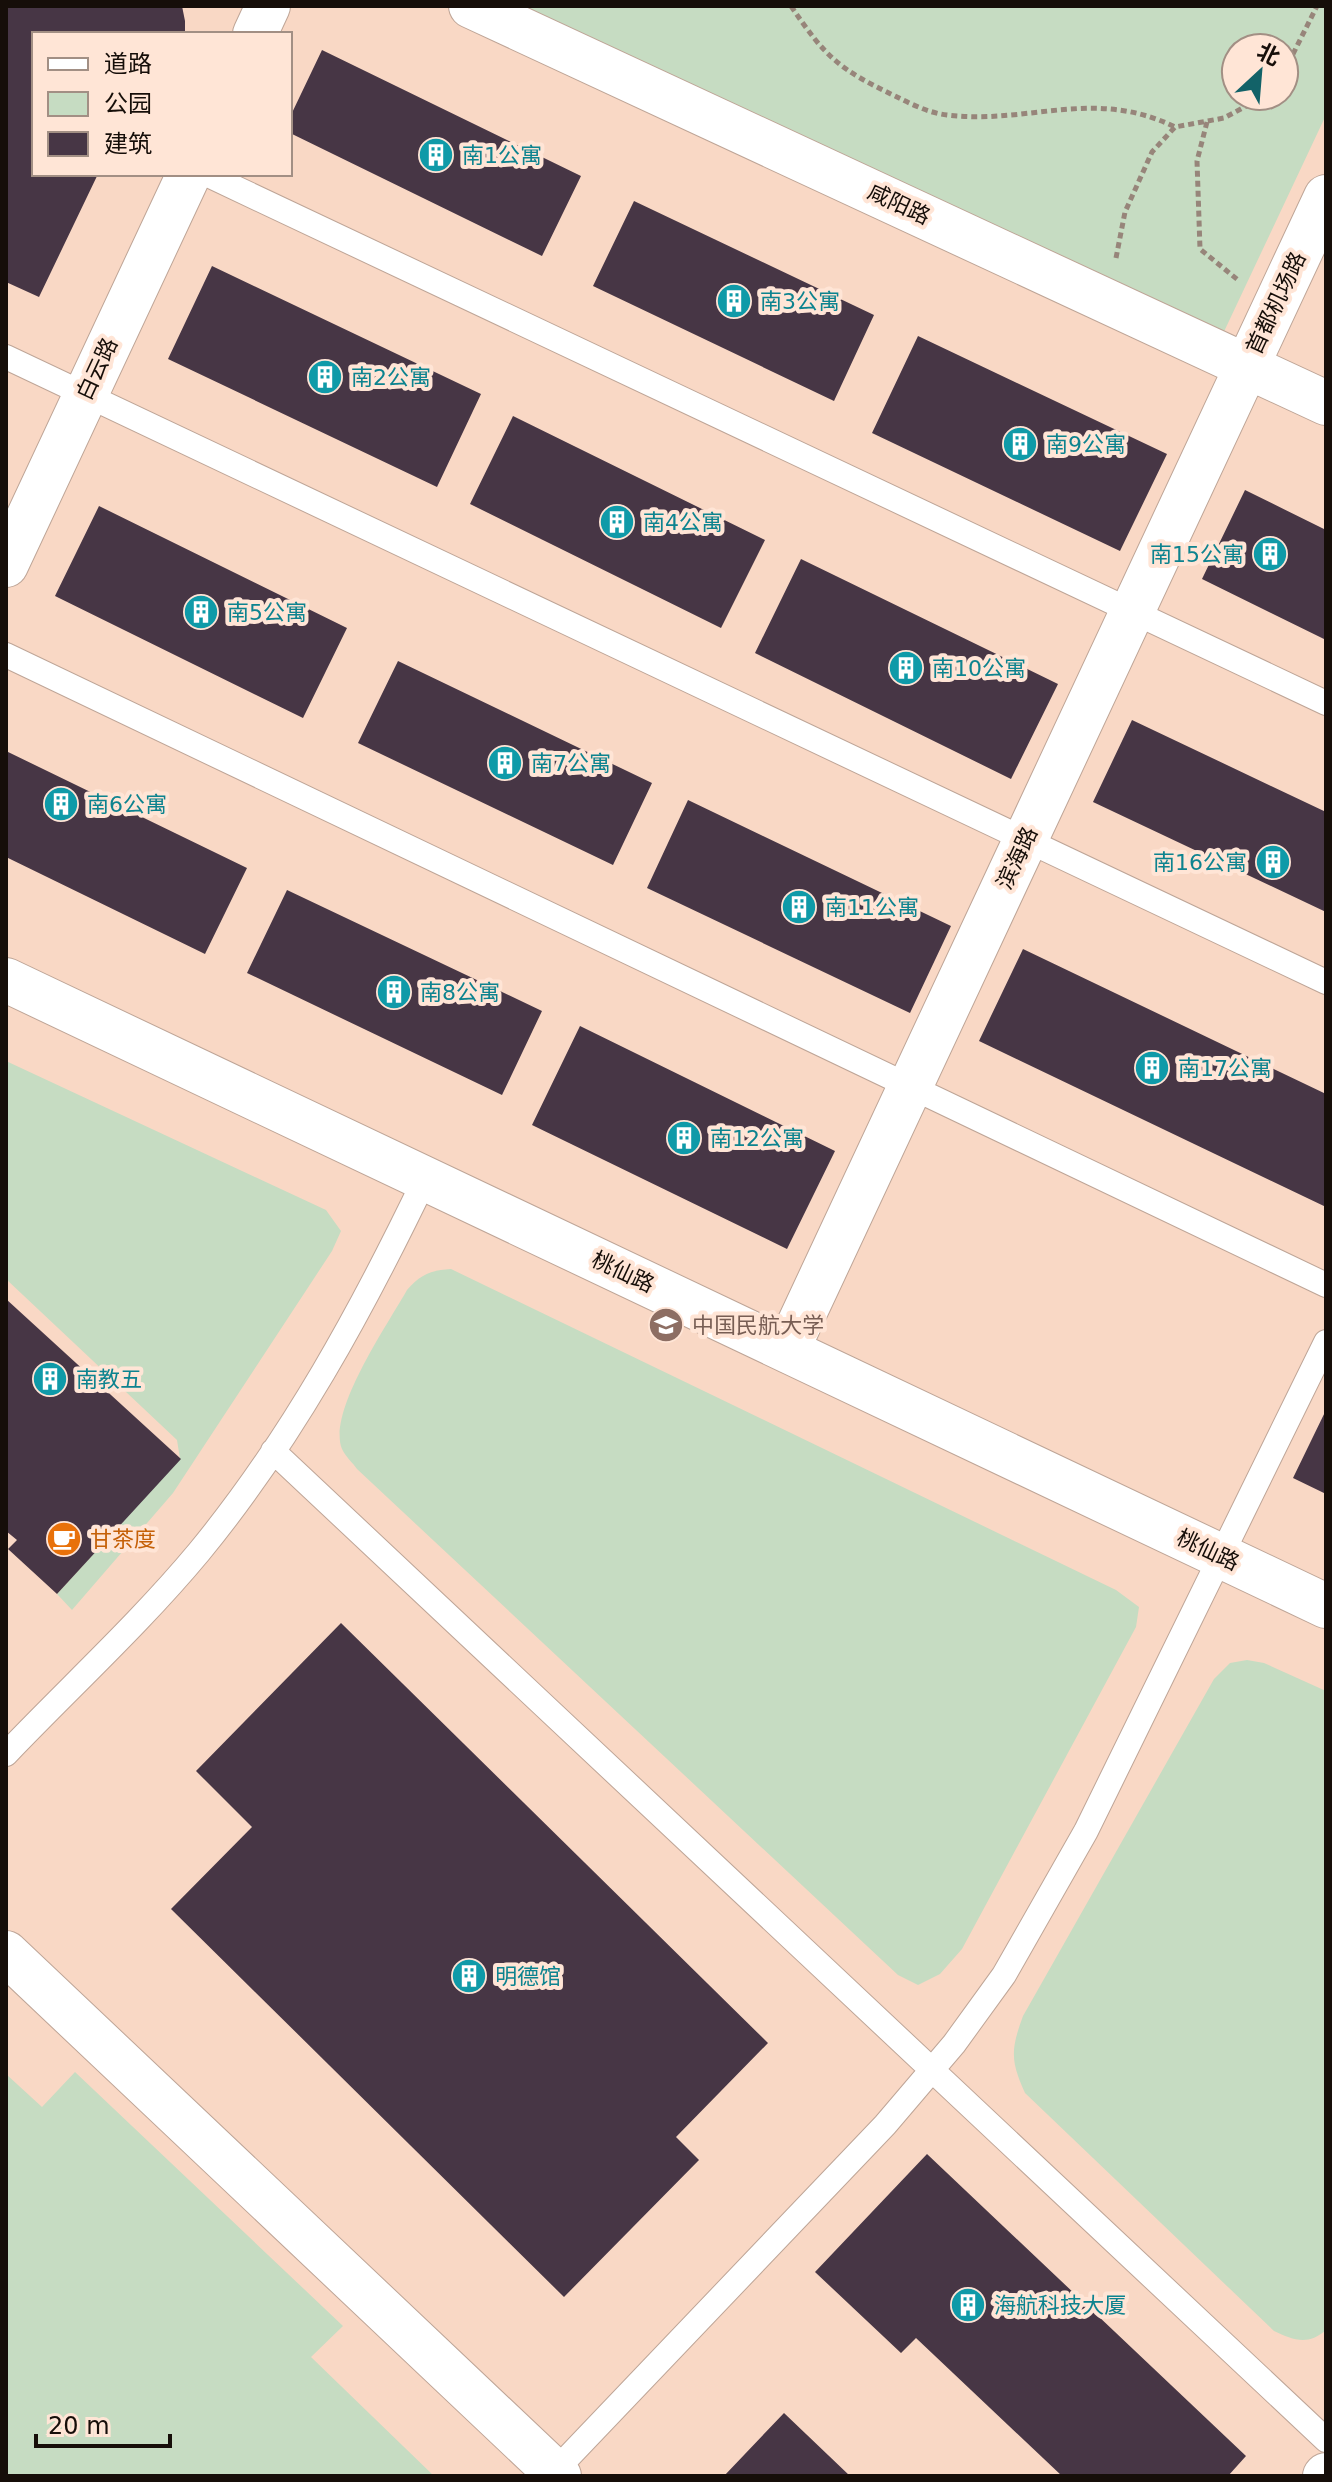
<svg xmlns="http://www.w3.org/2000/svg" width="1332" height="2482" font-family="'DejaVu Sans','Noto Sans SC',sans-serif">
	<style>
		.built { fill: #f9d8c5; fill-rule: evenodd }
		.green { fill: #c6dcc2; fill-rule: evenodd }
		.building { fill: #473645 }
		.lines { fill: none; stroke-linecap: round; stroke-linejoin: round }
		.service-casing { stroke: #bea597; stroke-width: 26 }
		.minor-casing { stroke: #bea597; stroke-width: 46 }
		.path { stroke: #97857a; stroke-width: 5; stroke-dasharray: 6 4; stroke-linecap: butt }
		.service { stroke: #fff; stroke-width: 24 }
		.minor { stroke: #fff; stroke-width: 44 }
		.labels { text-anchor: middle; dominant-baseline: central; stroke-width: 8; stroke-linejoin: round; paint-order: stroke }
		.culture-label { font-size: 22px; fill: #0d838f; stroke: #ffe5d6; text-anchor: start }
		.street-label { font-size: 22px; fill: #160e09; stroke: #ffe5d6 }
		.education-label { font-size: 22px; fill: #785e54; stroke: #ffe5d6; text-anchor: start }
		.food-label { font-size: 22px; fill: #c56008; stroke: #ffe5d6; text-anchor: start }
	</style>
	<rect width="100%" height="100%" fill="#ffe5d6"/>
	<path class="built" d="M6,6H1326V2476H6ZM34,34H290V174H34ZM1236,48H1284V96H1236Z"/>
	<path class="green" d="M513,6H1326V115L1221,338ZM1236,48H1284V96H1236Z
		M6,1061L326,1210L341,1231L332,1251L173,1493L72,1610L57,1594L180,1459L177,1440L6,1279Z
		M451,1269L1116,1590L1139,1607L1136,1627L962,1949L940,1974L918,1985L898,1975L357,1469C353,1463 345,1456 342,1449C327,1412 388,1324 407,1290C420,1275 431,1270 451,1269Z
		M1247,1660L1264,1663L1326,1691V2330C1308,2346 1293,2340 1274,2331L1025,2093C1010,2060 1011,2049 1023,2016L1214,1679L1230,1663Z
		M75,2072L343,2326L311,2357L434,2476H6V2074L42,2107Z"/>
	<path class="building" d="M6,6H182L185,21V34H34V174H98L39,297L6,282Z
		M322,50L581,176L542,256L290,133V117Z
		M634,201L874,315L834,401L593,286Z
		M212,266L481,394L437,487L168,359Z
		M918,336L1167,454L1120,551L872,433Z
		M513,416L765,540L721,628L470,504Z
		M1245,490L1326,530V640L1202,579Z
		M99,506L347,628L303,718L55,596Z
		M801,559L1058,684L1011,779L755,653Z
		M398,661L652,783L613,865L358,743Z
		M1132,720L1326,812V912L1093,802Z
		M6,751L247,868L205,954L6,857Z
		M688,800L951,926L910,1013L647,888Z
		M287,890L542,1011L502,1095L247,973Z
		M1023,949L1326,1094V1207L979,1041Z
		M580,1026L835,1151L787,1249L532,1125Z
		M6,1299L181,1459L57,1594L8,1549L17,1540L6,1531Z
		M1326,1410V1494L1293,1478Z
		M341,1623L768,2043L676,2137L699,2160L564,2297L171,1909L252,1827L196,1771Z
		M927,2154L1246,2456L1228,2476H1062L916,2338L901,2353L815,2272Z
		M784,2413L850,2476H724Z"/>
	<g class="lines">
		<g class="service-casing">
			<path id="service" d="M206,174L1326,703
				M6,357L1326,982
				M6,655L1326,1285
				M273,1451L1326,2440
				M6,1754C70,1687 140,1623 199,1552C292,1439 362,1310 425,1179
				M554,2472L885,2125L954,2044L1004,1975L1086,1831L1326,1342"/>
		</g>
		<g class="minor-casing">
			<path id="minor" d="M471,6L1326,403
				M255,34L268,6
				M6,565L189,174
				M6,980L1326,1606
				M787,1350L1326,197
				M6,1953L559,2476
				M1325,2476L1326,2475"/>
		</g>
		<path class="path" d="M791,6C826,58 839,69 895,96C911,104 929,113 947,115C1029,125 1093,87 1175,127
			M1284,72L1317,6
			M1207,122L1197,161L1200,249L1238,280
			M1116,258L1125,212L1152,152L1175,127L1224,118L1265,96"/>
		<use href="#service" class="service"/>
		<use href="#minor" class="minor"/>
	</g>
	<defs>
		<g id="building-disc" transform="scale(1.8)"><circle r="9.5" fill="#0f9aa8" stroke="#ffe5d6"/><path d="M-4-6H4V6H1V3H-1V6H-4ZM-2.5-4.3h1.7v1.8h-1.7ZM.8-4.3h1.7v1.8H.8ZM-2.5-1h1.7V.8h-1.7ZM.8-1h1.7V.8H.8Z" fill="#fff"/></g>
		<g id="university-disc" transform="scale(1.8)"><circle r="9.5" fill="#8d6e63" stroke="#ffe5d6"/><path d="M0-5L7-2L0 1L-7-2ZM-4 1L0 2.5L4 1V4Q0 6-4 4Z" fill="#fff"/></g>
		<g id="cafe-disc" transform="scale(1.8)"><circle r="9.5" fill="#e8710a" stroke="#ffe5d6"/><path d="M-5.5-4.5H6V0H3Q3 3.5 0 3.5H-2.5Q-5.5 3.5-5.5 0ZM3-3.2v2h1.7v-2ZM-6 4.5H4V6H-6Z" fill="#fff"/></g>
	</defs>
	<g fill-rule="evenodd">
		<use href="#building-disc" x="436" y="155"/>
		<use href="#building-disc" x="734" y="301"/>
		<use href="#building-disc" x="325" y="377"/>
		<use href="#building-disc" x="1020" y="444"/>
		<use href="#building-disc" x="617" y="522"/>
		<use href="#building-disc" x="1270" y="554"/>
		<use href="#building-disc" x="201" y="612"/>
		<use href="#building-disc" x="906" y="668"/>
		<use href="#building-disc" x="505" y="763"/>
		<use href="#building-disc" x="61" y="804"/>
		<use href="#building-disc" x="1273" y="862"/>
		<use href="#building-disc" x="799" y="907"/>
		<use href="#building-disc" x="394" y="992"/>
		<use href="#building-disc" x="1152" y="1068"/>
		<use href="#building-disc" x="684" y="1138"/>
		<use href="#university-disc" x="666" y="1325"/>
		<use href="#building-disc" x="50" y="1379"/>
		<use href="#cafe-disc" x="64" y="1539"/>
		<use href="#building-disc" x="469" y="1976"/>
		<use href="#building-disc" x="968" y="2305"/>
	</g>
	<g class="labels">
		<g class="culture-label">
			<text x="462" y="155">南1公寓</text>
			<text x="760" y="301">南3公寓</text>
			<text x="351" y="377">南2公寓</text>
			<text x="1046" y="444">南9公寓</text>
			<text x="643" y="522">南4公寓</text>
			<text x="1244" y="554" text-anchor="end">南15公寓</text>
			<text x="227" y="612">南5公寓</text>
			<text x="932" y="668">南10公寓</text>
			<text x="531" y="763">南7公寓</text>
			<text x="87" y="804">南6公寓</text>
			<text x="1247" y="862" text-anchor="end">南16公寓</text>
			<text x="825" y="907">南11公寓</text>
			<text x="420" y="992">南8公寓</text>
			<text x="1178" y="1068">南17公寓</text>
			<text x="710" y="1138">南12公寓</text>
			<text x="76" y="1379">南教五</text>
			<text x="495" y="1976">明德馆</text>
			<text x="994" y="2305">海航科技大厦</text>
		</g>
		<g class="street-label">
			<text transform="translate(899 204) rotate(25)">咸阳路</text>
			<text transform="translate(1276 303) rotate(-65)">首都机场路</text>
			<text transform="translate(97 369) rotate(-65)">白云路</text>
			<text transform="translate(1017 858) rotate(-65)">滨海路</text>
			<text transform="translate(623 1272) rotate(25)">桃仙路</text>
			<text transform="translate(1208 1550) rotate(25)">桃仙路</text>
		</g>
		<g class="education-label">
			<text x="692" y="1325">中国民航大学</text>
		</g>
		<g class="food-label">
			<text x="90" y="1539">甘茶度</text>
		</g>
	</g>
	<rect width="1332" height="2482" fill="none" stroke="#160e09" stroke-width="16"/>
	<rect x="32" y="32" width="260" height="144" fill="#ffe5d6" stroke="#a28f84" stroke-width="2"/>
	<rect x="48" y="58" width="40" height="12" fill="#ffffff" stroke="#a28f84" stroke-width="2"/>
	<text x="104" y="72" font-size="24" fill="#160e09">道路</text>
	<rect x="48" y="92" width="40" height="24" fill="#c6dcc2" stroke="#a28f84" stroke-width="2"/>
	<text x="104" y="112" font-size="24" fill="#160e09">公园</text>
	<rect x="48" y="132" width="40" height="24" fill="#473645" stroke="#a28f84" stroke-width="2"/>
	<text x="104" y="152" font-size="24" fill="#160e09">建筑</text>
	<g transform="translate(1260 72) rotate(26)"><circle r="38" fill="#ffe5d6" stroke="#a28f84" stroke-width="2"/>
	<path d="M0-6L14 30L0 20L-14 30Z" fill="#126268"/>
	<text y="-12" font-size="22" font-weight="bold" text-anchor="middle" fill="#160e09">北</text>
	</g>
	<path d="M36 2434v12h134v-12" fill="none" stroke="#160e09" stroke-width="4"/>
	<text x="48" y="2434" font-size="24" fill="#160e09" stroke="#ffe5d6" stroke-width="6" paint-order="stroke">20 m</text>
</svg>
